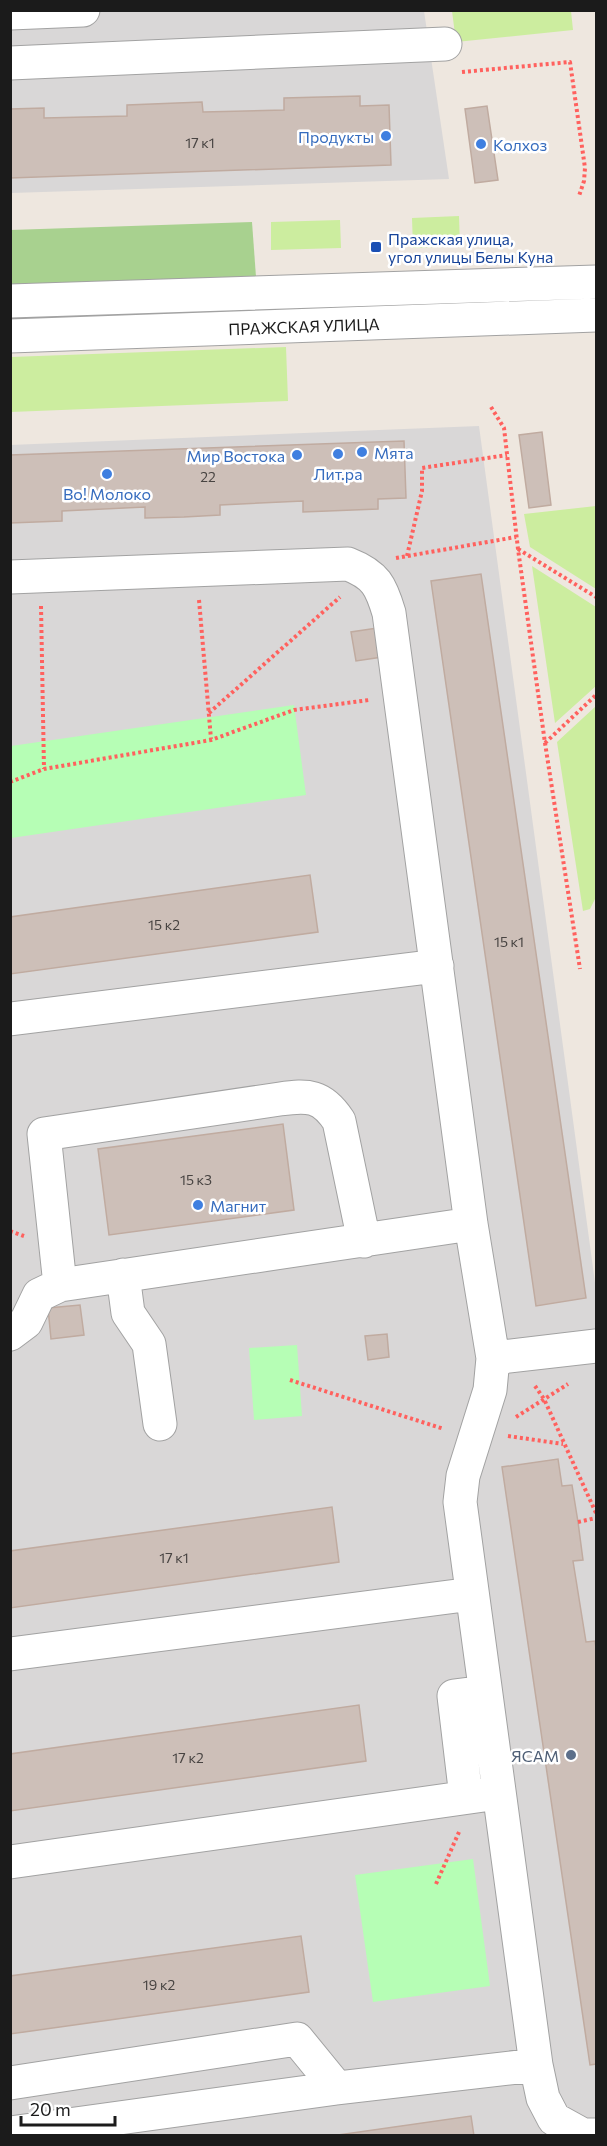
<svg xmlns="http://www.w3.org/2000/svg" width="607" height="2146" font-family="Commissioner,sans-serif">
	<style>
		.residential { fill: #d9d7d7 }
		.grass { fill: #cced9f }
		.forest { fill: #a8d18f }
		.park { fill: #b6feb5 }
		.building { fill: #cdbfb8; stroke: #c0aba0; stroke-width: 1.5 }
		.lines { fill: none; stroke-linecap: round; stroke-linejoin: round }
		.minor-casing { stroke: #a2a2a2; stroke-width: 35 }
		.path { stroke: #ff615e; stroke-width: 4; stroke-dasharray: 3 3; stroke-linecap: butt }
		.minor { stroke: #fff; stroke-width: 33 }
		.shop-dot { fill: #3f7fe0; stroke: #fff; stroke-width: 2 }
		.transit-dot { fill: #1a4fb4; stroke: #fff; stroke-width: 2 }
		.service-dot { fill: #5c6f8a; stroke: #fff; stroke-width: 2 }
		.labels { text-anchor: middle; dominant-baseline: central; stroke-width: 5; stroke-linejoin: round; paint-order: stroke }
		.number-label { font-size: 14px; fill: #484442 }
		.shop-label { font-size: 16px; fill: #366cbe; stroke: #fff; text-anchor: start }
		.transit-label { font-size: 16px; fill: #164399; stroke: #fff; text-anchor: start }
		.street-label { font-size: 16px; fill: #1b1b1b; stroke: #fff }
		.service-label { font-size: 16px; fill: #4e5e75; stroke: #fff; text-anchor: end }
	</style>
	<rect width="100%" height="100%" fill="#eee7df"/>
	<path class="residential" d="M10,11H424L449,179L11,193Z
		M479,426L596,1290V2135H11L10,445Z"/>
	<path class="grass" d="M452,11H571L573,30L456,42Z
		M459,216L460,246L413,248L412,218Z
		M340,220L341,248L271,250V222Z
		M286,347L288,401L11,412V357Z
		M596,506V589L530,547L524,514Z
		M532,566L596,607V686L555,723Z
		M596,706V897L590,909L583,911L557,742Z"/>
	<path class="forest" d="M252,222L256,277L11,286L10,230Z"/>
	<path class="park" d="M294,705L306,795L11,838V746Z
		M297,1345L302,1416L254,1420L249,1348Z
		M473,1859L490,1986L373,2002L355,1875Z"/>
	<path class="building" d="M360,96V106L389,105L391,165L10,178V109L44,108V118L127,116V105L202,102L203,112L284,110V98Z
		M487,106L498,180L475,183L465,109Z
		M542,432L551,505L529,508L519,435Z
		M404,441L406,498L378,499V509L303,512V501L220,505V515L184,517L145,518V507L62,511V521L10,523V455Z
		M481,574L586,1298L536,1306L431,581Z
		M377,628L382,657L356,661L351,632Z
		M310,875L318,932L10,974V917Z
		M283,1124L294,1210L109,1235L98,1149Z
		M80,1305L84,1335L51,1339L48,1308Z
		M387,1334L389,1357L368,1360L365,1336Z
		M558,1459L562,1486L572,1485L578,1522L583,1560L573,1561L586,1642L595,1641L596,1648V2064L590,2065L502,1467Z
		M332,1507L339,1562L10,1608V1551Z
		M359,1705L366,1761L10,1811V1754Z
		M301,1936L309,1992L10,2034V1976Z
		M471,2116L474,2136H331Z"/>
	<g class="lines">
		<g class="minor-casing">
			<path id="minor" d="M10,13L83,10
				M10,63L445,44
				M10,301L596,282
				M10,336L596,315
				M10,577L348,564C376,575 381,586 389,613L471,1224L493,1358L490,1390L463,1476L460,1502L536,2065L543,2098L554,2119L583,2135H596
				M10,1019L437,966
				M123,1275L128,1313L149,1344L160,1424
				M60,1285L44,1134L280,1099C308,1095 322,1095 339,1121L364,1241
				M10,1334L26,1322L39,1295L60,1285L471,1224
				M493,1358L596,1346
				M10,1654L472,1594
				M466,1797L454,1696L485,1692
				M10,1862L498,1793
				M10,2083L297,2039L337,2088
				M10,2133L337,2088L536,2065"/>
		</g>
		<path class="path" d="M462,72L570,62L585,168L584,181L579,196
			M491,407L504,428L518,549L545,743L580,969
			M518,549L596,597
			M407,556L422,491V468L507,455
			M396,558L516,537
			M199,600L211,739
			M41,606L44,769
			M209,713L340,597
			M545,743L596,695
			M10,782L44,769L211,740L294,710L369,700
			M10,1231L24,1236
			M290,1380L444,1429
			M535,1386L544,1399L596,1513
			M516,1417L568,1384
			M508,1436L563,1444
			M578,1522L596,1518
			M436,1884L459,1832"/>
		<use href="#minor" class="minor"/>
	</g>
	<g class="shop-dot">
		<circle cx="386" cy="136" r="6"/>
		<circle cx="481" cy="144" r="6"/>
		<circle cx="362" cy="452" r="6"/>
		<circle cx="338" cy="454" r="6"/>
		<circle cx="297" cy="455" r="6"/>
		<circle cx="107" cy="474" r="6"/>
		<circle cx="198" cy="1205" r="6"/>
	</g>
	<rect class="transit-dot" x="370" y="241" width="12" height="12" rx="3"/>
	<circle class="service-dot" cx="571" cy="1755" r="6"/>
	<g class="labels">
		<g class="number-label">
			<text x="200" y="142">17 к1</text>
			<text x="208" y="476">22</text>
			<text x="164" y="924">15 к2</text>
			<text x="509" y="941">15 к1</text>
			<text x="196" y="1179">15 к3</text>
			<text x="174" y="1557">17 к1</text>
			<text x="188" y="1757">17 к2</text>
			<text x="159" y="1984">19 к2</text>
		</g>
		<g class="shop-label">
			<text x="374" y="136" text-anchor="end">Продукты</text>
			<text x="493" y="144">Колхоз</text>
			<text x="374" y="452">Мята</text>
			<text x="285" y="455" text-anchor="end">Мир Востока</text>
			<text x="338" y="473" text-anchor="middle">Лит.ра</text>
			<text x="107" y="493" text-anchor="middle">Во! Молоко</text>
			<text x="210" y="1205">Магнит</text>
		</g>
		<g class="transit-label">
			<text x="388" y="238">Пражская улица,<tspan x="388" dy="18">угол улицы Белы Куна</tspan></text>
		</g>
		<g class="street-label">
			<text transform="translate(304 326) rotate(-2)">ПРАЖСКАЯ УЛИЦА</text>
		</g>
		<g class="service-label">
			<text x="559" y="1755">ЯСАМ</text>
		</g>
	</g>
	<rect width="607" height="2146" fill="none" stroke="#1b1b1b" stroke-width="24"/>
	<path d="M21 2116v9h94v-9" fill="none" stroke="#1b1b1b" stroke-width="3"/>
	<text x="30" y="2116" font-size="18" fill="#1b1b1b" stroke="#ffffff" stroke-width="4.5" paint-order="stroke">20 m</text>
</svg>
